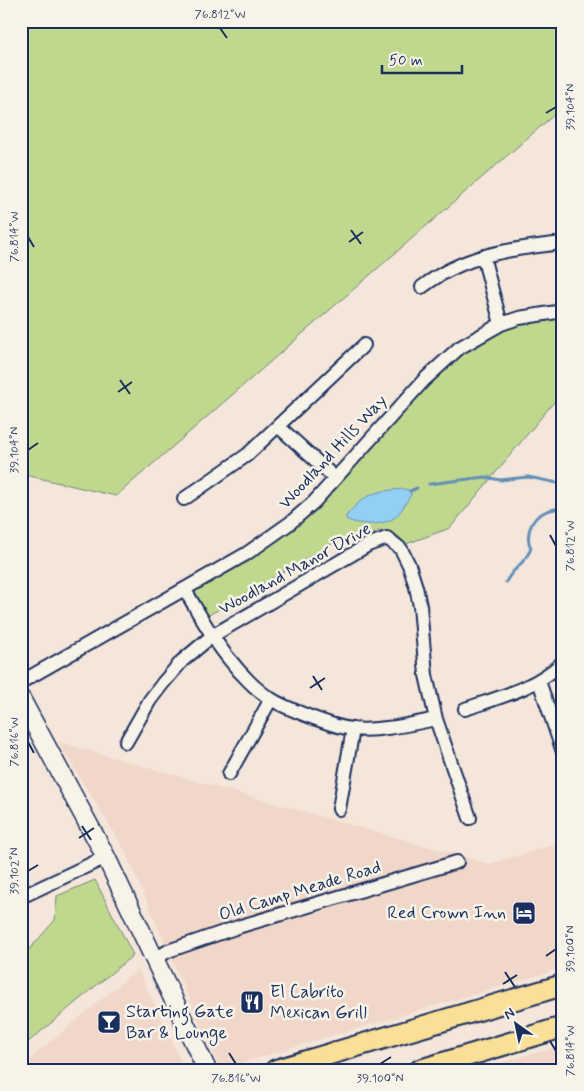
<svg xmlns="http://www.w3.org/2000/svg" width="584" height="1091" font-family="Mynerve,sans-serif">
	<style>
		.built { fill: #f1d7c9 }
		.green { fill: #c0d88e; stroke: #6e8476 }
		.water { fill: #92cff2; stroke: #628fb7 }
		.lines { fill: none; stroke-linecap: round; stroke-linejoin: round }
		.stream { stroke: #628fb7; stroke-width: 3 }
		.street-casing { stroke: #1b2f5e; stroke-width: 16 }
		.secondary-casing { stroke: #1b2f5e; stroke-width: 21 }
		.primary-casing { stroke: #1b2f5e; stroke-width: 24 }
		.street { stroke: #f7f3e8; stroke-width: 12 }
		.secondary { stroke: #f7f3e8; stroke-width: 18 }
		.primary { stroke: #fadf96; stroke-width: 20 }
		.ticks { fill: none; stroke: #1b2f5e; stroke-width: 2 }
		.labels { text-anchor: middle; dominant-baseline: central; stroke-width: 5; stroke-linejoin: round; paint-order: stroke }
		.street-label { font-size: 18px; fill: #1b2f5e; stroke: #f7f3e8 }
		.poi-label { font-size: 18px; fill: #1b2f5e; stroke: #f7f3e8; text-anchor: start }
		.neatline { fill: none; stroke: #1b2f5e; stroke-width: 2 }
		.ticks-label { font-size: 12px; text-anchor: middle; fill: #1b2f5e }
	</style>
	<rect width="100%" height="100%" fill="#f4e6da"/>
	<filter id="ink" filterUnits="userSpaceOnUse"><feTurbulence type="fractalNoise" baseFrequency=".02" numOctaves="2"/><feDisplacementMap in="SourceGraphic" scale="10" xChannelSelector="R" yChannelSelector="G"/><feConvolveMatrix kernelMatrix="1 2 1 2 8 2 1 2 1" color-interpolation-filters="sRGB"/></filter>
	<g filter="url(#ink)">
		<path class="built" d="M58,742L489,864L563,842V968L220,1069L124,849Z
			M138,969L180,1059L177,1070H21V1066Z
			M563,1045V1070H476Z"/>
		<path class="green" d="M21,21H563V107L116,496L21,474Z
			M563,311V391L450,528L406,544L397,535L379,531L365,537L337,541L202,619L185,590L270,539L424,380L480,334Z
			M95,880L133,955L21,1048V959L55,920L57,896Z"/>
		<path class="water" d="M405,489L410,491L411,495C406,502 401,513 394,518C384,526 357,526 346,519V516C366,492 376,491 405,489Z"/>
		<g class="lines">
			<path class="stream" d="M429,484L485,477L500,480L528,477L563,484
				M410,491L417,488
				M506,582C513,567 525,565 531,548C525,537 530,519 543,513C549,509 556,509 563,508"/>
			<g class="street-casing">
				<path id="street" d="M483,256L501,324
					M422,287C465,254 510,249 563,243
					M278,426L335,478
					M184,499L247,455L364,345
					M185,590C199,613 212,639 230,660C240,673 257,691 271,699C285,708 336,728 353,729C378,732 411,724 436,719
					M539,681L563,752
					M21,682L246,554L290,523L314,502L424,380L459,348L501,324L519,318L563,311
					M465,709C500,697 536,688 563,662
					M126,742L150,700L163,683L182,661L212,636L368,545L387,538L401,549L409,565L416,587L420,606L426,675L436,719L470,818
					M229,774L271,699
					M339,809L353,729
					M21,897L106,857
					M155,959L168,951L241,926L457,862"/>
			</g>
			<g class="secondary-casing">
				<path id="secondary" d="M21,699L106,857L207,1070"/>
			</g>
			<g class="primary-casing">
				<path id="primary" d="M276,1070L563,985
					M420,1070L563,1027"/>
			</g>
			<use href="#street" class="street"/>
			<use href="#secondary" class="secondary"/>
			<use href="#primary" class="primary"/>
		</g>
	</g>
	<path class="ticks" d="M220,28L227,38M546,113L556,107M351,230L361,244M28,237L34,247M349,242L363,232M120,380L130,394M118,392L132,382M28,450L38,443M550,535L556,546M313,676L322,690M310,688L325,678M28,742L34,753M82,826L91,840M79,838L94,828M28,871L38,865M546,956L556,949M505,972L515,987M503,984L517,975M550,1041L556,1051M229,1053L236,1064M380,1064L391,1057"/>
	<defs>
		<g id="hotel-square" transform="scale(1.25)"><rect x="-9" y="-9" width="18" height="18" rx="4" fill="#1b2f5e" stroke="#f7f3e8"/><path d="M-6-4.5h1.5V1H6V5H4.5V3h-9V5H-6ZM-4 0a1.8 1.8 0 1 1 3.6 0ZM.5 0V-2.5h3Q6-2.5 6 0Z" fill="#fff"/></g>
		<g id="restaurant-square" transform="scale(1.25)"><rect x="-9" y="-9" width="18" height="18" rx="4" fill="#1b2f5e" stroke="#f7f3e8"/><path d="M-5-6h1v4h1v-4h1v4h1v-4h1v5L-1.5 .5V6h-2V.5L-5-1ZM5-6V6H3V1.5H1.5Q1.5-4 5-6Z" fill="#fff"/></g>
		<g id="bar-square" transform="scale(1.25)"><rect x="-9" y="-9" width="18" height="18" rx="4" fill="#1b2f5e" stroke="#f7f3e8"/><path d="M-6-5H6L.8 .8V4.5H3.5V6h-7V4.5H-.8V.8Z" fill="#fff"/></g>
	</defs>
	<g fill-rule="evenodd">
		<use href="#hotel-square" x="524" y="913"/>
		<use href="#restaurant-square" x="252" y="1002"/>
		<use href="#bar-square" x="109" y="1022"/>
	</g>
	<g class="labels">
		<g class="street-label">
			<text transform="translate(333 452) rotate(-47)">Woodland Hills Way</text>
			<text transform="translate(295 569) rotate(-29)">Woodland Manor Drive</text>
			<text transform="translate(300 891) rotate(-17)">Old Camp Meade Road</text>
		</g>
		<g class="poi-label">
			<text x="506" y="913" text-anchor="end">Red Crown Inn</text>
			<text x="270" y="992">El Cabrito<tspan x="270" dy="21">Mexican Grill</tspan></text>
			<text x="126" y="1012">Starting Gate<tspan x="126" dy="21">Bar &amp; Lounge</tspan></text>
		</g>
	</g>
	<rect width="584" height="1091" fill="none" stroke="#f7f3e8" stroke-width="55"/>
	<g transform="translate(516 1024) rotate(327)" stroke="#f7f3e8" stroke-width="4" paint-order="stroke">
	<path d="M0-4L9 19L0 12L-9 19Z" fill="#1b2f5e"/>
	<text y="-8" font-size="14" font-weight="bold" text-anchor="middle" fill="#1b2f5e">N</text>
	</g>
	<path d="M382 65v8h80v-8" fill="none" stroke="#1b2f5e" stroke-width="2.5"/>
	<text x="389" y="65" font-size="15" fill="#1b2f5e" stroke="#f7f3e8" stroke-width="4" paint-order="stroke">50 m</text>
	<rect x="28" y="28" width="528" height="1036" class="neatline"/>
	<g class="ticks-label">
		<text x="220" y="18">76.812°W</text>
		<text transform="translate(570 107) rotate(-90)" y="4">39.104°N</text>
		<text transform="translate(14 237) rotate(-90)" y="4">76.814°W</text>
		<text transform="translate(14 450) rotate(-90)" y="4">39.104°N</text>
		<text transform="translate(570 546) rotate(-90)" y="4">76.812°W</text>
		<text transform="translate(14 742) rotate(-90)" y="4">76.816°W</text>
		<text transform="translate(14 871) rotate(-90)" y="4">39.102°N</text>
		<text transform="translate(570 949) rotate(-90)" y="4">39.100°N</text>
		<text transform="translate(570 1051) rotate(-90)" y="4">76.814°W</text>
		<text x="236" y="1082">76.816°W</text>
		<text x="380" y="1082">39.100°N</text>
	</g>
</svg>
